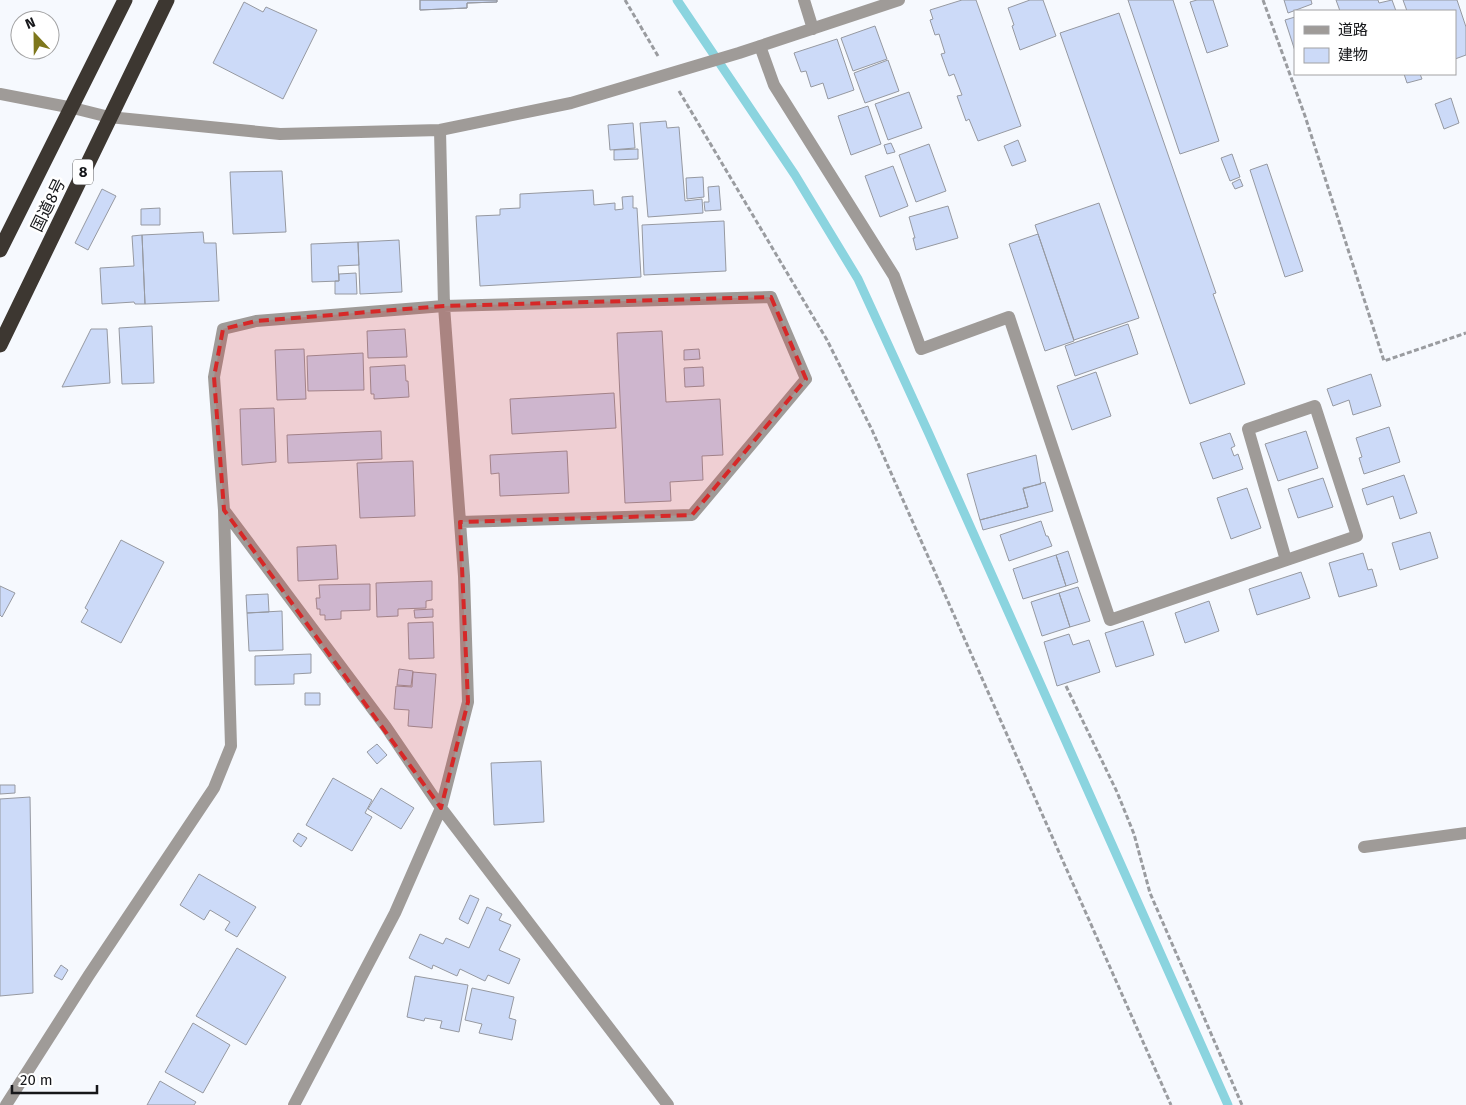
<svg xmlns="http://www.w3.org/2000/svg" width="1466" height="1105" font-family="'Fira Sans','Noto Sans JP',sans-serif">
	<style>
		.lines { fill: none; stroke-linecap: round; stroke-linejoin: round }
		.stream { stroke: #8bd4df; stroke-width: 9 }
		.building { fill: #ccdaf8; stroke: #9699a1 }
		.path { stroke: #9a9ca0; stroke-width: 3; stroke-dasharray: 5 2.5; stroke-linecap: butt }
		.minor { stroke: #9f9b98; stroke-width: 12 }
		.highway { stroke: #3d3731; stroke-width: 15 }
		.marked { fill: #d62828; fill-opacity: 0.2; stroke: #d62828; stroke-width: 4; stroke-dasharray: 10 6; stroke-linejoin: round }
		.labels { text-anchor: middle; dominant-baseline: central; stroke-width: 5; stroke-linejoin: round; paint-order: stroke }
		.shield { fill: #fff; stroke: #5c5d5f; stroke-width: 1 }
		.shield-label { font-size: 15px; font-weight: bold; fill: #16171a }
		.street-label { font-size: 16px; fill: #16171a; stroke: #fff }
	</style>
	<rect width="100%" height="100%" fill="#f6f9fe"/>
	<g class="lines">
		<path class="stream" d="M677,0L795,175L858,279L929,434L1228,1105"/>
	</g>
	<path class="building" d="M420,0H497V2L467,3V8L420,10Z
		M420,0H497V2L467,3V8L420,10Z
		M962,0H976L1021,126L978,141L969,119L966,121L957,96L962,95L954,74L949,76L941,54L945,53L939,34L935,35L930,20L933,19L930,10Z
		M1030,0H1043L1056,36L1020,50L1012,26L1014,25L1008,8Z
		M1128,0H1173L1219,141L1180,154Z
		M1197,0H1213L1228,46L1207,53L1190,2Z
		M1284,0H1311L1312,4L1288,13Z
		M1336,0H1378L1379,3L1392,0L1396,11H1340Z
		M1403,0H1457L1466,27V55L1455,59V11H1407Z
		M244,2L263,12L266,7L317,30L283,99L213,63Z
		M1119,13L1216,293L1213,294L1245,384L1190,404L1060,33Z
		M1295,17V51L1285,20Z
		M875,26L887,59L853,71L841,38Z
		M837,39L854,90L828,99L823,83L811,87L806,71L801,72L794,53Z
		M888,60L899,91L865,103L854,73Z
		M1404,74H1420L1422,79L1407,83Z
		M909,92L922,128L888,140L875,104Z
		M1451,98L1459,123L1444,129L1435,104Z
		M868,106L881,144L851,155L838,116Z
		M666,121L667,128L679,127L685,201L702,199L703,213L648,217L640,123Z
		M633,123L635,148L610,150L608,125Z
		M1018,140L1026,161L1012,166L1004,146Z
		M891,143L895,152L887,154L884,145Z
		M929,144L946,191L916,202L899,155Z
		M638,149V159L614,160V150Z
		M1232,154L1240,177L1230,181L1221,158Z
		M1267,164L1303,271L1285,277L1250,170Z
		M893,166L908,206L880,217L865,176Z
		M282,171L286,232L233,234L230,172Z
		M703,177L704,197L687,199L686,178Z
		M1240,179L1243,186L1235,189L1232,183Z
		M719,186L721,210L705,211L704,202H709L708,187Z
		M102,189L116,196L88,250L75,243Z
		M593,190L594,205L615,203V210L623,209L622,197L633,196V208H637L641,277L480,286L476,216L500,215V209L520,208V194Z
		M1099,203L1139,318L1074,340L1035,225Z
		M948,206L958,238L916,250L913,238H915L909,217Z
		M160,208V225H141V209Z
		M724,221L726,271L644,275L642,225Z
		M203,232L204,243H216L219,301L145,304L142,235Z
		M1038,234L1074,341L1045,351L1009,244Z
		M142,235L145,304H135L134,302L102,304L100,268L134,266L132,236Z
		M399,240L402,292L360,294L358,242Z
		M358,242L359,265L338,266L339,281L312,282L311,244Z
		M356,273L357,294H335V281H339V274Z
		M1128,324L1138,354L1075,376L1065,346Z
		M152,326L154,383L122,384L119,328Z
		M91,329H107L110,383L62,387Z
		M405,329L407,357L368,358L367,331Z
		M662,331L666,402L720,399L723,455L702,456L703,480L670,482L671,501L625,503L617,333Z
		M304,349L306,399L277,400L275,350Z
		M699,349L700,359L684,360V350Z
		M363,353L364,390L308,391L307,356Z
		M405,365L406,381H408L409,397L374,399V394H371L370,367Z
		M703,367L704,386L685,387L684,368Z
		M1096,372L1111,416L1072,430L1057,386Z
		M1371,374L1381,406L1353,415L1349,400L1333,406L1327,389Z
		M614,393L616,428L512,434L510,399Z
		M274,408L276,462L242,465L240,409Z
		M1389,427L1400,462L1364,474L1359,458L1362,457L1356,438Z
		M381,431L382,459L288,463L287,435Z
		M1306,431L1318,468L1278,481L1265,444Z
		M1230,433L1235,446L1231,448L1234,456L1238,454L1243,469L1213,479L1200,443Z
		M567,451L569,493L500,496L499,473L491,474L490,455Z
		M1036,455L1041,484L1023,488L1028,507L980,520L967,474Z
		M413,461L415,516L360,518L357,463Z
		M1404,475L1417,513L1400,519L1393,496L1367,505L1362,489Z
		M1323,478L1333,507L1298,518L1288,489Z
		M1045,482L1053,511L983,530L980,520L1028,507L1023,489Z
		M1247,488L1261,528L1231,539L1217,498Z
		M1041,521L1046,536H1048L1052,546L1009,561L1000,535Z
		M1430,532L1438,558L1400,570L1392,543Z
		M121,540L164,562L121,643L81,622L88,610L85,608Z
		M336,545L338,579L298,581L297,547Z
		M1068,551L1078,582L1066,586L1056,555Z
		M1363,553L1368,570L1372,569L1377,586L1339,597L1329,563Z
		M1056,555L1066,586L1023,599L1013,569Z
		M1301,572L1310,598L1257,615L1249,589Z
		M432,581V600L426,601V608L398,609V616L377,617L376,583Z
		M370,584V610L341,611V619L325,620V615H320V609H317L316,598H320L319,585Z
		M0,586L15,593L2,617L0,615Z
		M1078,587L1090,621L1070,627L1059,593Z
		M1059,593L1070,627L1042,636L1031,602Z
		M268,594L269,612L247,613L246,595Z
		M1209,601L1219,631L1185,643L1175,613Z
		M433,609V617L415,618L414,610Z
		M282,611L283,650L249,651L247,613Z
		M1143,621L1154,655L1116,667L1105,633Z
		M433,622L434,658L409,659L408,623Z
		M1069,634L1073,645L1089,640L1100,672L1057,686L1044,642Z
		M311,654V673L294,674V684L255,685V656Z
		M399,669L413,671L411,686L397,685Z
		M413,672L436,674L432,728L408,726L409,710L394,709L396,686L412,687Z
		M305,693H320V705H305Z
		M377,744L387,755L377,764L367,752Z
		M541,761L544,822L494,825L491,763Z
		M333,778L372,800L365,813L372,817L352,851L306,825Z
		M0,785H15V793L0,794Z
		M381,788L414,808L401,829L368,809Z
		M30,797L33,993L0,996V799Z
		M298,833L307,838L301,847L293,841Z
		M199,874L256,907L237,937L225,930L230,922L210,910L204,920L180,905Z
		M470,895L479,899L468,924L459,919Z
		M487,907L502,914L499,920L511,925L499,950L520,959L509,984L488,975L485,981L460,969L457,976L433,965L432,969L409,958L420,934L443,944L446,938L469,948Z
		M237,948L286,977L246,1045L196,1016Z
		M61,965L68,970L62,980L54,976Z
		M415,976L468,985L459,1032L440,1028L442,1021L425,1018L424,1021L407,1017Z
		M472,988L514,997L509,1018L516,1020L512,1040L479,1033L482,1024L465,1020Z
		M193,1023L230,1045L203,1093L165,1072Z
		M160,1081L196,1102L194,1105H147Z"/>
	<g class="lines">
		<path class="path" d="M625,0L658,56
			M1263,0L1305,116L1384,361L1466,333
			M679,91L827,340L872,430L1171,1105
			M1066,686L1117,792L1134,834L1150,893L1242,1105"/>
		<path class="minor" d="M804,0L813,29
			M760,46L774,85L894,276L921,349L1009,317L1110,620L1357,536L1315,406L1248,429L1286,560
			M0,94L73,108L109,117L280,134L440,130L571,103L739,53L899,0
			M224,510L386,727L441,808L668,1105
			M1364,847L1466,833
			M6,1105L89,975L214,788L231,746L224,510L214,377L223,329L256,321L444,306L771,297L806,379L692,515L460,522
			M294,1105L395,913L441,808L468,702L464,576L444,306L440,130"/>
		<path class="highway" d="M0,250L125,0
			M0,345L167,0"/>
	</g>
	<path class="marked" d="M771,297L806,379L692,515L460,522L468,702L441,808L224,510L214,377L223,329L256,321L444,306Z"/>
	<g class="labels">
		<rect class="shield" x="73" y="159.5" width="20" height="25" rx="4"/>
		<g class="shield-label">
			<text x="83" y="172">8</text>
		</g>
		<g class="street-label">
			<text transform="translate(48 205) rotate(-64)">国道8号</text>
		</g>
	</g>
	<rect x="1294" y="10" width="162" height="65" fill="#ffffff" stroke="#a2a2a3"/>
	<rect x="1304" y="26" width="25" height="8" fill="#9f9b98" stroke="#a2a2a3"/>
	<text x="1338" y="35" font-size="15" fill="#16171a">道路</text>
	<rect x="1304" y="48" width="25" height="15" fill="#ccdaf8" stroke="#a2a2a3"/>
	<text x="1338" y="60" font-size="15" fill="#16171a">建物</text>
	<g transform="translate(35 35) rotate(338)"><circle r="24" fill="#ffffff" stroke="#a2a2a3"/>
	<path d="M0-4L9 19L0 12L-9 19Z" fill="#7e771c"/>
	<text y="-8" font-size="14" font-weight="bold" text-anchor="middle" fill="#16171a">N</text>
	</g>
	<path d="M12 1085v8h85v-8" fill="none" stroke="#16171a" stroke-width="2.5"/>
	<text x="20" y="1085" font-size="15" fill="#16171a" stroke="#ffffff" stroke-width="4" paint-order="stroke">20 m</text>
</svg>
